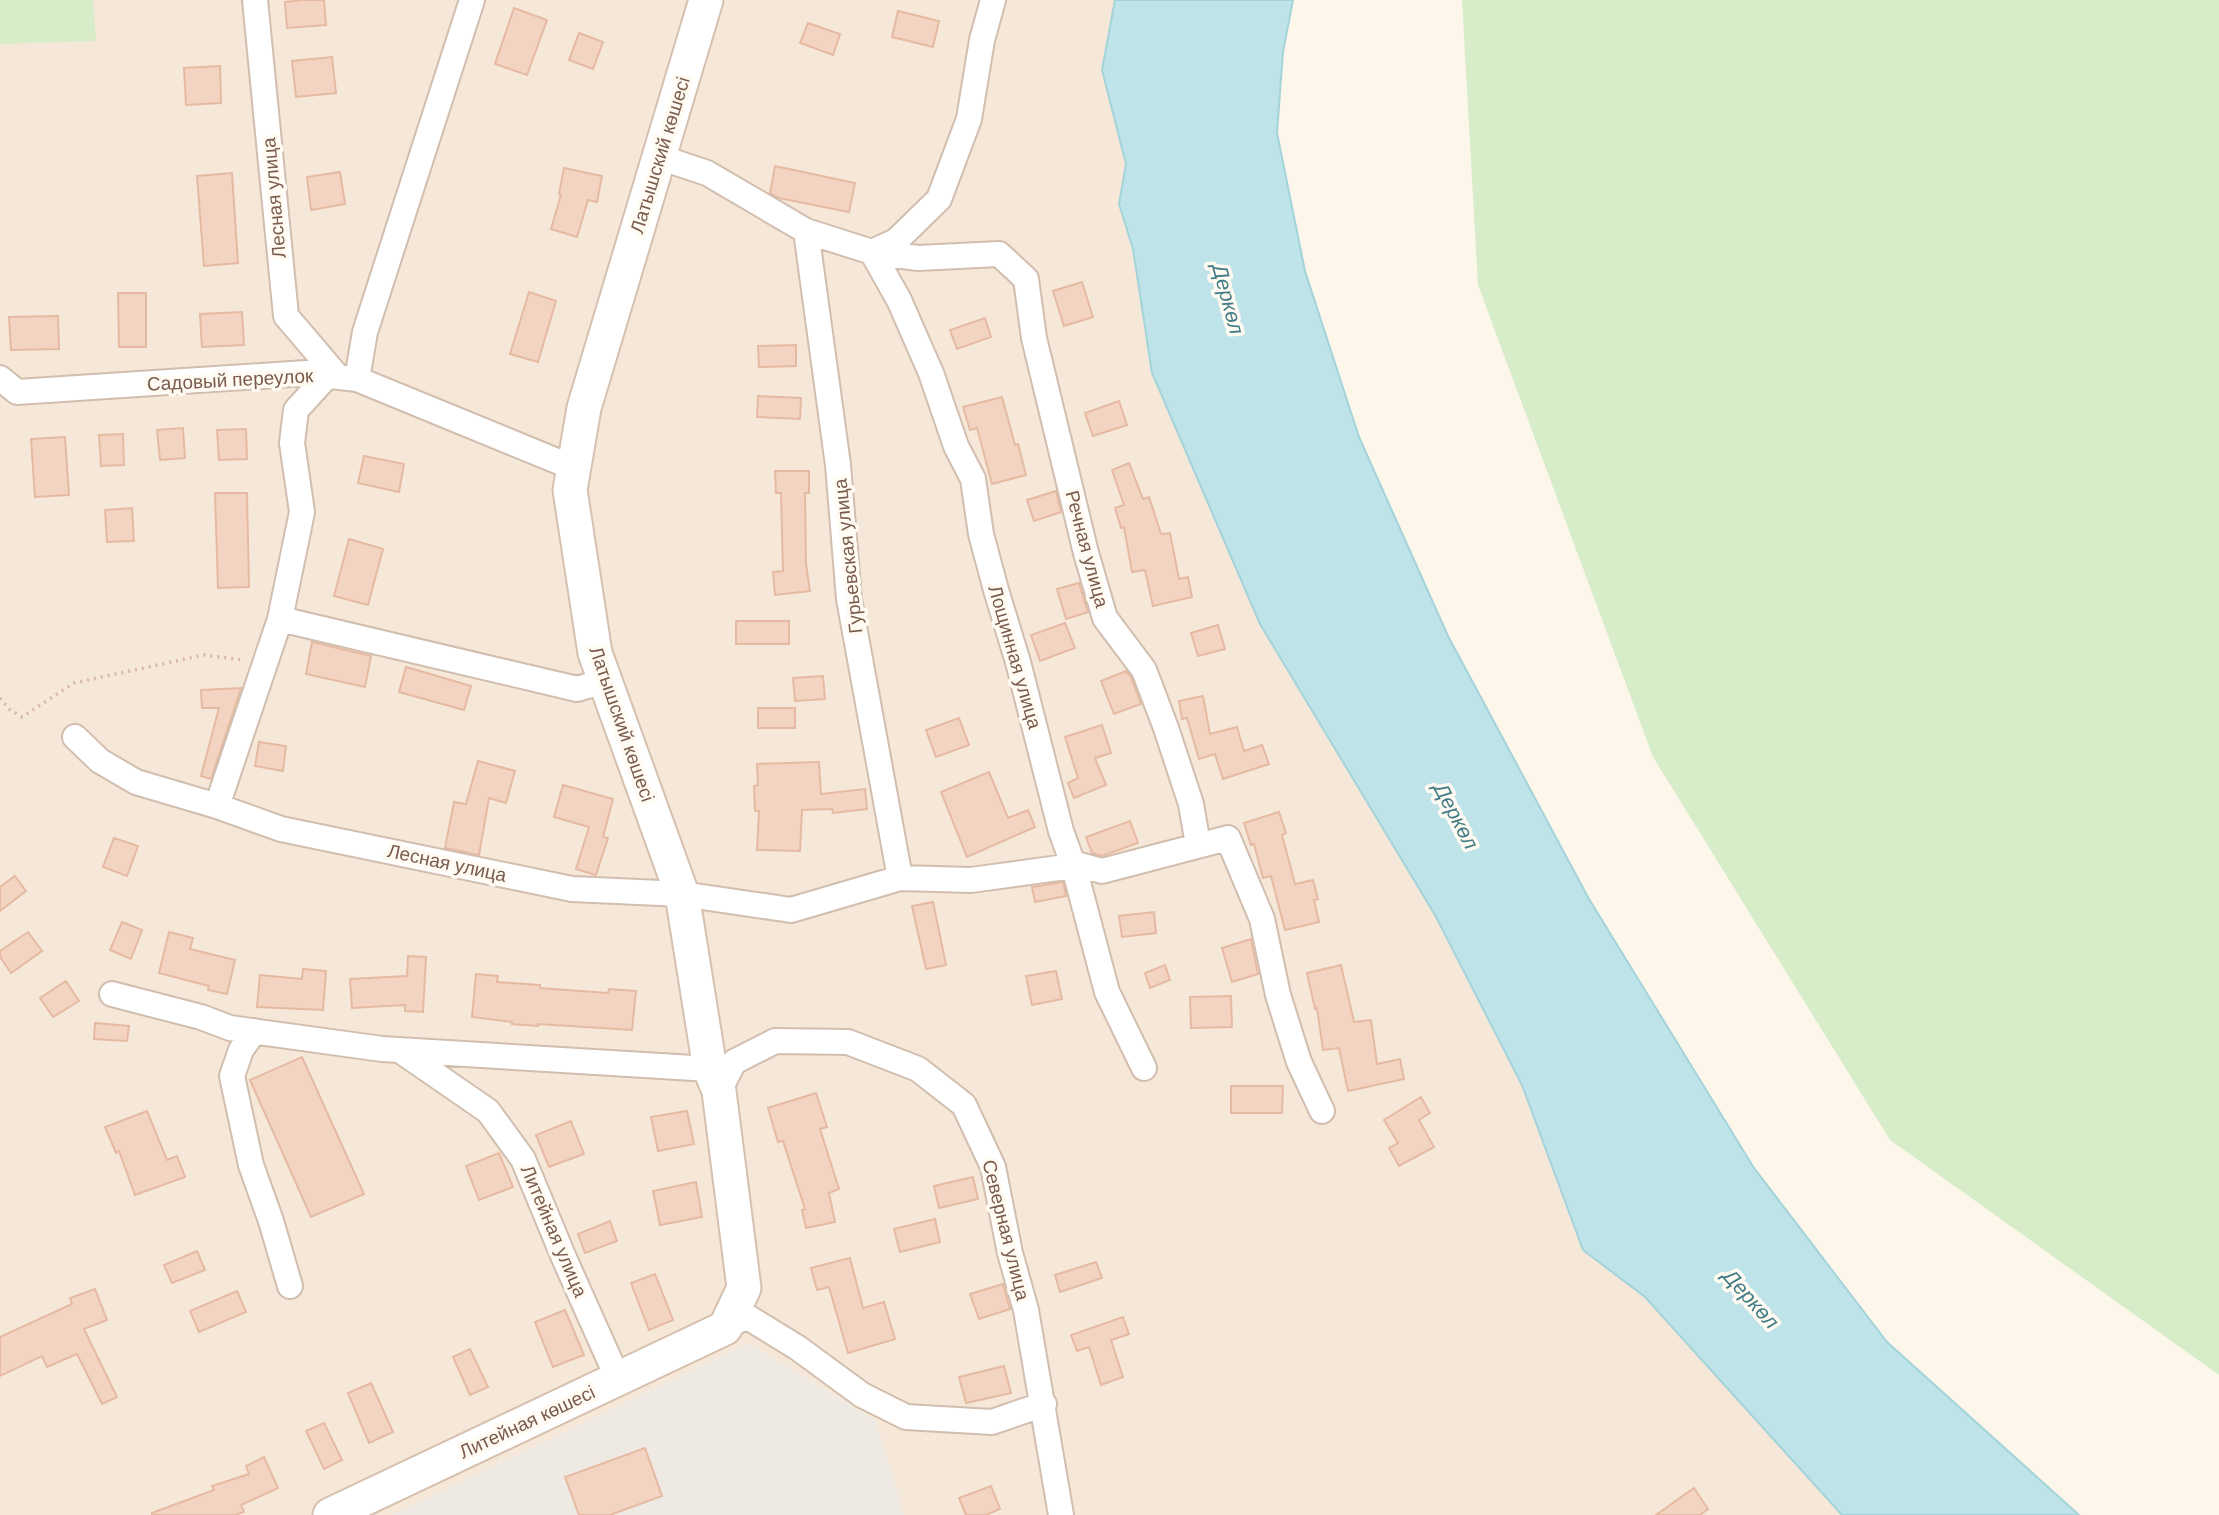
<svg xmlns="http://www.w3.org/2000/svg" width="2219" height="1515" font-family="'DM Sans',sans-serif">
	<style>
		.residential { fill: #f5e8d9 }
		.industrial { fill: #efe9e3 }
		.green { fill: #d7ecc8 }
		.water { fill: #bee3e8; stroke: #a4d3da; stroke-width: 2 }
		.building { fill: #f3d4c2; stroke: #e6baa2; stroke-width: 2 }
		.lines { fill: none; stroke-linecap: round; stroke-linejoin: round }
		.street-casing { stroke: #d1beaf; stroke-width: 28 }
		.secondary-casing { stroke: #d6c0af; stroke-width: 37 }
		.path { stroke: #d9b7a4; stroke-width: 3.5; stroke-dasharray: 2 5; stroke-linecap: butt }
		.street { stroke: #fff; stroke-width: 24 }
		.secondary { stroke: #fff; stroke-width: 33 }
		.labels { text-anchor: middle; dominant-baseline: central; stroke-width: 7; stroke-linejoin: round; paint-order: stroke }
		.street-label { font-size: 19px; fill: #7a5c4c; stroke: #fffaf2 }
		.water-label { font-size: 21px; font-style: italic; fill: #427c86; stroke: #fffaf2 }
	</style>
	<rect width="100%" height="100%" fill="#fdf6eb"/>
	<path class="residential" d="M0,0H1115L1102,70L1126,164L1119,204L1133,249L1152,373L1260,624L1435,915L1522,1085L1583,1250L1645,1297L1842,1515H904L876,1421L749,1343L392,1515H0Z"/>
	<path class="industrial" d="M749,1343L876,1421L904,1515H392Z"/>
	<path class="green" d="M0,0H93L96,41L0,44Z
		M1462,0H2219V1375L1890,1140L1653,757L1478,285Z"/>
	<path class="water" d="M1115,0H1293L1283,52L1277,133L1305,271L1359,437L1448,636L1589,899L1754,1168L1887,1342L2079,1515H1842L1645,1297L1583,1250L1522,1085L1435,915L1260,624L1152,373L1133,249L1119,204L1126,164L1102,70Z"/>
	<path class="building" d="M303,0H324L326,25L287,28L285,2Z
		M514,8L547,20L527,75L495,64Z
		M898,11L939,21L933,47L892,37Z
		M808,23L840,34L833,55L800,43Z
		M579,33L603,42L593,69L569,60Z
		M332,57L336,93L296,97L292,61Z
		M220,66L221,103L186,105L184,68Z
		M775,166L855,183L849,212L779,198L770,193Z
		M564,168L602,176L597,202L588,200L577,237L551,229L561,195L559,194Z
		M340,172L345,204L311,210L307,177Z
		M232,173L238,263L204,266L197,176Z
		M1082,282L1093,317L1064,326L1053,291Z
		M529,292L556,301L538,362L510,354Z
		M118,293H146V347H119Z
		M242,312L244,345L202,347L200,314Z
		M58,316L59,349L11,350L9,317Z
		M985,318L991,337L957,349L950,330Z
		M796,345V366L759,367L758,346Z
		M758,396L801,398L800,419L757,417Z
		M1002,397L1015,445L1018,444L1026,475L992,484L977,428L970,430L963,407Z
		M1119,401L1127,425L1093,436L1085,413Z
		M183,428L185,458L160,460L157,430Z
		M246,429L247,459L219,460L217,430Z
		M123,434L124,465L101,466L99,435Z
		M65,437L69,495L35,497L31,439Z
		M364,456L404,464L399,492L358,483Z
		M1129,463L1143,499L1149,497L1161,534L1170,533L1179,579L1188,577L1192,597L1153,606L1145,570L1132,572L1124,527L1121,528L1115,508L1124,505L1112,470Z
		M775,471H809V493H805L806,564L810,591L775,595L773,572L783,571L781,493H776Z
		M1056,491L1061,512L1034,521L1027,500Z
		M215,493H247L249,587L218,588Z
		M132,508L134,541L107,542L105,510Z
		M349,539L383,549L368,605L334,596Z
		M1079,583L1088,612L1066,619L1057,589Z
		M736,621H789V644H736Z
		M1065,623L1075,648L1040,661L1031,635Z
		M1218,625L1225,649L1198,656L1191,633Z
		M312,642L371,656L365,687L306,674Z
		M406,667L471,686L464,710L399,692Z
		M1126,671L1131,677L1141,704L1114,714L1101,681Z
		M823,676L825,699L795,701L793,678Z
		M241,688L211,779L201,776L219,708H202L201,690Z
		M1203,696L1210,734L1237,727L1244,751L1262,745L1269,764L1223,779L1215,754L1199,759L1187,718L1182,719L1179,701Z
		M758,708H795V728H758Z
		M959,718L969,745L936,757L926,730Z
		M1102,725L1111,753L1095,758L1106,785L1074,798L1068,783L1078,778L1065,737Z
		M259,742L286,746L283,771L255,766Z
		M478,761L515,771L506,803L489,798L479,855L445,848L454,802L466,804Z
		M819,762L821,794L865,789L867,809L833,813L832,809L802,810L800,851L757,850L759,811H755L754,786L758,785L757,764Z
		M989,772L1008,818L1028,810L1035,827L967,857L941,792Z
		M563,785L613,799L603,837L608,838L596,875L576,869L589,827L554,817Z
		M1279,812L1286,833L1282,835L1295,884L1313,880L1318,899L1314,900L1319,922L1285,930L1271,876L1263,878L1254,844L1251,845L1244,823Z
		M1130,821L1138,843L1102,856L1092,853L1086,837Z
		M114,838L138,846L127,876L103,867Z
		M15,876L26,891L0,911V887Z
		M1063,882L1066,896L1035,902L1032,887Z
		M933,902L946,965L926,969L912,906Z
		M1154,912L1156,933L1122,937L1119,916Z
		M122,922L142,930L131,959L110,950Z
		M28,932L42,951L11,973L0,957V951Z
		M169,932L193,938L190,949L235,960L227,994L208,990L209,986L159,973Z
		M1251,939L1258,974L1232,982L1222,948Z
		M408,956L426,957L423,1012L405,1011V1005L352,1008L350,979L407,976Z
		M1165,965L1170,980L1150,988L1145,973Z
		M1341,965L1354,1022L1371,1020L1377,1064L1400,1059L1404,1079L1348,1091L1339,1048L1323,1050L1317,1008L1315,1009L1307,973Z
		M303,969L326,971L323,1010L257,1007L260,975L302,979Z
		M1056,971L1062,999L1032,1005L1026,976Z
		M476,974L498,976L497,982L540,985V988L608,993L609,989L636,991L632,1030L538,1024V1026L512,1024V1022L472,1017Z
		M66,981L79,1001L53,1017L40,998Z
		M1231,996L1232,1027L1191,1028L1190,997Z
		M95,1023L129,1026L127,1041L94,1039Z
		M302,1057L364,1194L311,1217L250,1080Z
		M1231,1086H1283L1282,1113H1231Z
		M816,1093L827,1127L820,1129L839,1189L829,1193L835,1222L806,1228L802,1210L805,1209L783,1141L778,1142L768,1108Z
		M1421,1097L1430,1113L1419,1120L1434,1147L1399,1166L1389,1148L1398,1143L1384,1120Z
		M147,1111L167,1160L177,1156L185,1177L135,1195L119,1151L116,1153L105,1127Z
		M687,1111L694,1144L658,1151L651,1117Z
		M571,1121L584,1154L549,1167L536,1135Z
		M499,1153L513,1187L479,1200L466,1166Z
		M973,1177L978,1199L939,1208L934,1186Z
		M696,1182L702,1217L660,1225L653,1191Z
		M935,1219L940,1242L900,1252L894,1229Z
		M610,1221L617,1241L585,1253L578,1234Z
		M197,1251L205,1270L172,1283L164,1265Z
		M850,1258L863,1308L884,1302L895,1339L848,1353L829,1287L817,1290L811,1268Z
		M1096,1262L1102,1278L1060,1292L1055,1275Z
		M655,1274L673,1320L649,1330L631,1283Z
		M1003,1284L1010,1309L979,1319L970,1294Z
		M95,1289L107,1320L84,1329L117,1397L102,1404L77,1354L47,1367L42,1356L0,1376V1337L72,1304L70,1298Z
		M237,1291L246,1312L199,1332L190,1311Z
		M565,1310L584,1355L553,1367L535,1322Z
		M1123,1317L1129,1334L1111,1340L1123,1377L1101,1385L1089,1347L1077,1351L1071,1335Z
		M470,1349L488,1387L470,1395L453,1357Z
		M1004,1366L1011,1393L966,1403L959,1377Z
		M371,1383L393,1432L369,1443L348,1393Z
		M324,1423L342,1460L324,1469L306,1431Z
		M645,1448L662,1496L610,1515H579L565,1477Z
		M264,1457L278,1488L241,1505L244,1512L235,1515H152V1513L214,1490L212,1486L249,1474L246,1466Z
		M991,1486L1000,1509L986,1515H966L959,1498Z
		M1694,1488L1708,1509L1700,1515H1656Z"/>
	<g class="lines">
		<g class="street-casing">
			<path id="street" d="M255,0L286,316L338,377
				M993,0L982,40L969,119L939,199L896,241L872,252L899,300L931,373L956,446L973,479L981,534L996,590L1018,662L1061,831L1074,867L1107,992L1144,1068
				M659,157L707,173L806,231L872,252L918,258L999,254L1026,279L1034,338L1086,553L1105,618L1144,670L1166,728L1191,804L1198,845
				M806,231L838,465L849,599L900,878
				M0,378L17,392L306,373L357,379L574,468
				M357,379L365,332L472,0
				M280,619L577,689L605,681
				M75,737L100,761L136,782L217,806L281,829L572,889L682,894L791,910L900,878L971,880L1080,865L1102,871L1228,838L1262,919L1278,995L1299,1062L1322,1111
				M217,806L280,619L302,512L292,443L296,410L327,376
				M112,994L201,1017L230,1028L382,1049L710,1069
				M254,1031L241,1050L232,1076L251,1165L271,1221L290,1286
				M401,1051L488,1111L523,1159L564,1258L618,1379
				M719,1091L734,1062L775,1041L848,1042L918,1069L964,1105L993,1167L1010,1253L1026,1310L1061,1515
				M725,1328L746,1316L798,1348L862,1395L906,1417L992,1422L1044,1404"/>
		</g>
		<g class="secondary-casing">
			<path id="secondary" d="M330,1515L725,1328L744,1288L719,1091L710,1069L682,894L595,653L570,490L584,408L706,0"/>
		</g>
		<path class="path" d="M0,698L9,709L22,717L74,683L204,655L243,660"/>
		<use href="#street" class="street"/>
		<use href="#secondary" class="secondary"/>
	</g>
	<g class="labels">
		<g class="street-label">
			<text transform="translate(660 155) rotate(-73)">Латышский көшесі</text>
			<text transform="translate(274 198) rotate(-95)">Лесная улица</text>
			<text transform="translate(230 380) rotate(-3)">Садовый переулок</text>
			<text transform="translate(1087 549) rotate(75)">Речная улица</text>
			<text transform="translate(848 556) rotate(-96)">Гурьевская улица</text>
			<text transform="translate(1015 657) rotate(74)">Лощинная улица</text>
			<text transform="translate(622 724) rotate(71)">Латышский көшесі</text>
			<text transform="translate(447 863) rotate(12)">Лесная улица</text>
			<text transform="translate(1006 1230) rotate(76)">Северная улица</text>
			<text transform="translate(554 1231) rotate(67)">Литейная улица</text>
			<text transform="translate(527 1422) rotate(-25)">Литейная көшесі</text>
		</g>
		<g class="water-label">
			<text transform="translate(1228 299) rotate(75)">Деркөл</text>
			<text transform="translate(1456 816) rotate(62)">Деркөл</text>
			<text transform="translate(1751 1299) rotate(48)">Деркөл</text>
		</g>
	</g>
</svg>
